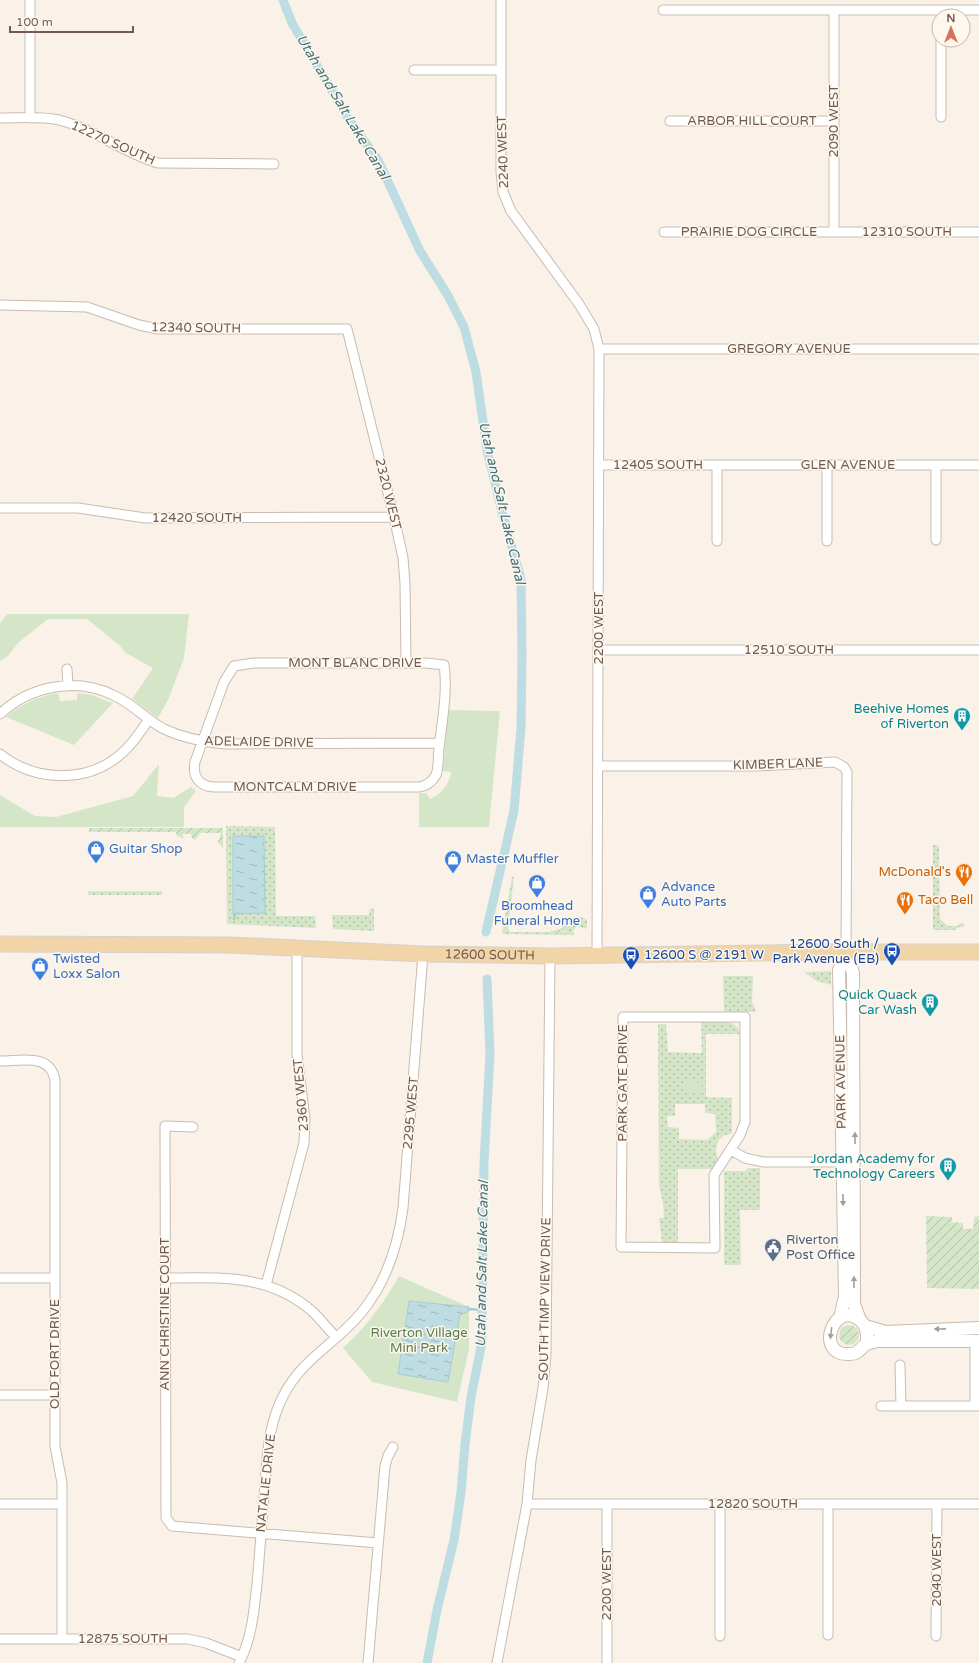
<svg xmlns="http://www.w3.org/2000/svg" width="979" height="1663" font-family="'Varela Round',sans-serif">
	<style>
		.grass { fill: url(#grass-dots); fill-rule: evenodd }
		.park { fill: #d5e6c8 }
		.garden { fill: url(#garden-furrows) }
		.water { fill: url(#water-ripples); stroke: #a6cdd2 }
		.lines { fill: none; stroke-linecap: round; stroke-linejoin: round }
		.stream { stroke: #a6cdd2; stroke-width: 2.5 }
		.canal { stroke: #bedde2; stroke-width: 9 }
		.minor-casing { stroke: #cbbaaf; stroke-width: 11 }
		.tertiary-casing { stroke: #cbbaaf; stroke-width: 14 }
		.primary-casing { stroke: #d7d1ce; stroke-width: 17 }
		.minor { stroke: #fff; stroke-width: 9 }
		.tertiary { stroke: #fff; stroke-width: 12 }
		.primary { stroke: #f1d4a8; stroke-width: 15 }
		.oneway { fill: #aa9c95 }
		.labels { text-anchor: middle; dominant-baseline: central; stroke-width: 3; stroke-linejoin: round; paint-order: stroke }
		.street-label { font-size: 13px; fill: #715a4f; stroke: #fdf7ee }
		.culture-label { font-size: 13px; fill: #0d838f; stroke: #fdf7ee; text-anchor: end }
		.shop-label { font-size: 13px; fill: #366cbe; stroke: #fdf7ee; text-anchor: start }
		.food-label { font-size: 13px; fill: #c56008; stroke: #fdf7ee; text-anchor: end }
		.transit-label { font-size: 13px; fill: #164399; stroke: #fdf7ee; text-anchor: end }
		.service-label { font-size: 13px; fill: #4e5e75; stroke: #fdf7ee; text-anchor: start }
		.park-label { font-size: 13px; fill: #5b7b4b; stroke: #fdf7ee }
		.water-label { font-size: 14px; font-style: italic; fill: #47747b; stroke: #fdf7ee }
	</style>
	<defs>
		<pattern id="grass-dots" width="8" height="8" patternUnits="userSpaceOnUse"><rect width="8" height="8" fill="#d5e6c8"/><path d="M2 2h.1M6 6h.1" fill="none" stroke="#b1bda5" stroke-width="1.8" stroke-linecap="round"/></pattern>
		<pattern id="garden-furrows" width="10" height="10" patternUnits="userSpaceOnUse"><rect width="10" height="10" fill="#d5e6c8"/><path d="M-1 1l2-2M0 10L10 0M9 11l2-2" fill="none" stroke="#b1bda5"/></pattern>
		<pattern id="water-ripples" width="26" height="14" patternUnits="userSpaceOnUse"><rect width="26" height="14" fill="#bedde2"/><path d="M2 4q2-2 4 0t4 0M15 11q2-2 4 0t4 0" fill="none" stroke="#9fb6ba"/></pattern>
	</defs>
	<rect width="100%" height="100%" fill="#faf2e8"/>
	<path class="grass" d="M226,826L275,827L276,916H315L316,928L227,924Z
		M933,845L939,846L940,919L948,926H958L960,923H963L965,926L957,928L956,930H933Z
		M88,891H162V895H88Z
		M374,908V931L333,929L332,915H369L370,909Z
		M578,916L587,920V929L581,927H576L573,931L574,935H567L565,931L560,929L569,920Z
		M831,971V985L817,981L804,972Z
		M723,976H753L752,1002L756,1010L753,1012H724Z
		M701,1022C714,1022 738,1017 740,1034H706V1097L732,1098V1133L723,1136L718,1141L716,1150L718,1160L714,1169H678V1242H662L659,1218H664L663,1204L659,1185L658,1024H666L668,1052L702,1053ZM675,1104H705V1113L715,1114L716,1132L707,1140L679,1139V1128L668,1127L667,1116H675Z
		M748,1168H760V1210H740L741,1265H724V1171H746Z"/>
	<path class="park" d="M7,614H189L184,658L169,698L158,718L132,699L153,668L126,653L119,645L87,619H48L18,643L8,656L0,661V623Z
		M58,693L60,701L77,700V693L92,695L113,703L74,745L6,717C21,704 39,696 58,693Z
		M448,710L500,711L489,827H419V793H426L430,799C441,794 447,787 451,774V772L443,771Z
		M159,764L157,796L173,798L191,787L196,791L184,807V827H0V795L35,816L56,817L133,796Z
		M686,1081L702,1082V1094L685,1093Z
		M399,1276L469,1307V1349L457,1402L372,1382L343,1348C367,1326 383,1304 399,1276Z"/>
	<path class="garden" d="M89,828H223V848L218,842L221,833H200L195,840L192,838L191,834H183V838L177,836L176,832H89Z
		M512,877H514L508,926L509,932H549L559,929L565,932L566,935L502,934Z
		M926,1216L952,1217V1222L963,1223V1229H973L974,1217L979,1216V1289L927,1288Z
		M839 1335a10 10 0 1 1 20 0a10 10 0 1 1-20 0Z"/>
	<path class="water" d="M233,836H264L265,913L233,914Z
		M409,1301L469,1307V1311L460,1315L448,1382L398,1374Z"/>
	<g class="lines">
		<path class="stream" d="M234,919L235,914
			M469,1309L482,1310"/>
		<path class="canal" d="M283,0L292,23L348,118L378,160L420,251L447,294L464,327L476,372L487,450L502,512L521,579L522,655L521,728L514,811L486,932
			M427,1663L437,1610L454,1540L461,1493L465,1444L471,1397L482,1342L484,1162L490,1054L487,979"/>
		<g class="minor-casing">
			<path id="minor" d="M30,0V118
				M501,0V171L503,192L511,211L579,304L594,329L599,349L597,956
				M663,10H979
				M834,10V232
				M941,40V117
				M414,70H501
				M0,118C19,118 40,116 59,120C94,129 124,153 158,163L274,164
				M670,121H834
				M664,232H979
				M0,305L87,307L139,325L158,329H347L394,517L403,558L405,583L406,663
				M599,349H979
				M599,465H979
				M717,465V541
				M0,508H78L145,518L394,517
				M936,540V465
				M827,541V465
				M599,650H979
				M254,663H426L444,665C448,691 442,721 439,748C438,756 439,767 436,775C432,782 426,786 419,787H213C199,786 192,776 195,762L224,682L234,666Z
				M67,669L68,686
				M0,714C30,686 75,677 113,695C132,703 145,719 164,729C183,738 203,742 225,744L440,743
				M0,754C35,782 88,784 122,753C133,744 141,731 149,719
				M598,766H755L835,762L844,767L847,772L846,952
				M623,1017H745V1122L740,1135L714,1175L715,1248L621,1247Z
				M0,1061C22,1061 50,1053 55,1080V1446L62,1483V1639
				M193,1127L165,1126L166,1518L172,1526L378,1543
				M731,1150L745,1158L764,1162H849
				M0,1278H55
				M165,1278C219,1278 269,1273 313,1312C321,1320 328,1329 336,1337
				M266,1285L304,1143L305,1119L297,1055V948
				M900,1365L901,1406
				M0,1395H55
				M881,1406H979
				M975,1406V1341
				M0,1504H62
				M527,1504H979
				M828,1635V1504
				M720,1636V1504
				M936,1636L937,1504
				M0,1639H188L206,1643L242,1657
				M239,1663C252,1638 254,1611 257,1584C260,1551 262,1518 265,1485C267,1459 268,1434 277,1410C295,1361 331,1349 361,1313C386,1283 398,1246 403,1208L423,954
				M368,1663L385,1466L388,1456L393,1447
				M497,1663L527,1504L531,1460L543,1388L546,1354L550,956
				M607,1663V1504"/>
		</g>
		<g class="tertiary-casing">
			<path id="tertiary" d="M846,952L853,973L854,1292V1304L860,1320
				M840,1318L845,1296L839,970L846,952
				M865,1326L886,1332L979,1328
				M866,1344C868,1336 868,1328 861,1321C834,1297 813,1357 850,1354C858,1354 860,1349 865,1345C868,1343 874,1342 877,1341H979"/>
		</g>
		<g class="primary-casing">
			<g id="primary">
				<path id="s1" d="M0,944L230,945L423,954L550,956L829,952H979"/>
			</g>
		</g>
		<use href="#minor" class="minor"/>
		<use href="#tertiary" class="tertiary"/>
		<use href="#primary" class="primary"/>
	</g>
	<defs><path id="oneway-solid" d="M-6-.8H1V-3.2L6.5 0L1 3.2V.8H-6Z"/></defs>
	<g class="oneway">
		<use href="#oneway-solid" transform="translate(855 1138) rotate(-90)"/>
		<use href="#oneway-solid" transform="translate(843 1200) rotate(89)"/>
		<use href="#oneway-solid" transform="translate(854 1282) rotate(-90)"/>
		<use href="#oneway-solid" transform="translate(940 1329) rotate(179)"/>
		<use href="#oneway-solid" transform="translate(831 1333) rotate(97)"/>
	</g>
	<defs>
		<g id="building-pin" transform="scale(0.9)"><path d="M0 17L-7.5 6A9.5 9.5 0 1 1 7.5 6Z" fill="#0f9aa8" stroke="#fdf7ee"/><path d="M-4-6H4V6H1V3H-1V6H-4ZM-2.5-4.3h1.7v1.8h-1.7ZM.8-4.3h1.7v1.8H.8ZM-2.5-1h1.7V.8h-1.7ZM.8-1h1.7V.8H.8Z" fill="#fff"/></g>
		<g id="shop-pin" transform="scale(0.9)"><path d="M0 17L-7.5 6A9.5 9.5 0 1 1 7.5 6Z" fill="#3f7fe0" stroke="#fdf7ee"/><path d="M-5-2.5h2.3a2.7 3.5 0 0 1 5.4 0H5L5.5 6h-11ZM-1.5-2.5h3a1.5 2.3 0 0 0-3 0Z" fill="#fff"/></g>
		<g id="restaurant-pin" transform="scale(0.9)"><path d="M0 17L-7.5 6A9.5 9.5 0 1 1 7.5 6Z" fill="#e8710a" stroke="#fdf7ee"/><path d="M-5-6h1v4h1v-4h1v4h1v-4h1v5L-1.5 .5V6h-2V.5L-5-1ZM5-6V6H3V1.5H1.5Q1.5-4 5-6Z" fill="#fff"/></g>
		<g id="bus-pin" transform="scale(0.9)"><path d="M0 17L-7.5 6A9.5 9.5 0 1 1 7.5 6Z" fill="#1a4fb4" stroke="#fdf7ee"/><path d="M-5-6H5V4H4V6H2V4H-2V6H-4V4H-5ZM-3.5-4V0h7V-4ZM-3.5 1.2v1.5H-2V1.2ZM2 1.2v1.5H3.5V1.2Z" fill="#fff"/></g>
		<g id="civic-pin" transform="scale(0.9)"><path d="M0 17L-7.5 6A9.5 9.5 0 1 1 7.5 6Z" fill="#5c6f8a" stroke="#fdf7ee"/><path d="M-.6-6.5H3V-4.5H.6V-3L4-1V1h2V6H-6V1h2V-1L-.6-3ZM-1.2 2.5V6h2.4V2.5Z" fill="#fff"/></g>
	</defs>
	<g fill-rule="evenodd">
		<use href="#building-pin" x="962" y="716"/>
		<use href="#shop-pin" x="96" y="849"/>
		<use href="#shop-pin" x="453" y="859"/>
		<use href="#restaurant-pin" x="964" y="872"/>
		<use href="#shop-pin" x="537" y="883"/>
		<use href="#shop-pin" x="648" y="894"/>
		<use href="#restaurant-pin" x="905" y="900"/>
		<use href="#bus-pin" x="892" y="951"/>
		<use href="#bus-pin" x="631" y="955"/>
		<use href="#shop-pin" x="40" y="966"/>
		<use href="#building-pin" x="930" y="1002"/>
		<use href="#building-pin" x="948" y="1166"/>
		<use href="#civic-pin" x="773" y="1247"/>
	</g>
	<g class="labels">
		<g class="street-label">
			<text x="752" y="121">ARBOR HILL COURT</text>
			<text transform="translate(834 121) rotate(-90)">2090 WEST</text>
			<text transform="translate(113 143) rotate(24)">12270 SOUTH</text>
			<text transform="translate(503 152) rotate(-92)">2240 WEST</text>
			<text x="749" y="232">PRAIRIE DOG CIRCLE</text>
			<text x="907" y="232">12310 SOUTH</text>
			<text transform="translate(196 328) rotate(1)">12340 SOUTH</text>
			<text x="789" y="349">GREGORY AVENUE</text>
			<text x="658" y="465">12405 SOUTH</text>
			<text x="848" y="465">GLEN AVENUE</text>
			<text transform="translate(388 494) rotate(76)">2320 WEST</text>
			<text x="197" y="518">12420 SOUTH</text>
			<text transform="translate(599 628) rotate(-90)">2200 WEST</text>
			<text x="789" y="650">12510 SOUTH</text>
			<text x="355" y="663">MONT BLANC DRIVE</text>
			<text transform="translate(259 742) rotate(1)">ADELAIDE DRIVE</text>
			<text transform="translate(778 764) rotate(-2)">KIMBER LANE</text>
			<text x="295" y="787">MONTCALM DRIVE</text>
			<text stroke="none"><textPath href="#s1" startOffset="490">12600 SOUTH</textPath></text>
			<text transform="translate(841 1082) rotate(-91)">PARK AVENUE</text>
			<text transform="translate(623 1083) rotate(-90)">PARK GATE DRIVE</text>
			<text transform="translate(301 1095) rotate(-95)">2360 WEST</text>
			<text transform="translate(411 1113) rotate(-85)">2295 WEST</text>
			<text transform="translate(545 1299) rotate(-89)">SOUTH TIMP VIEW DRIVE</text>
			<text transform="translate(165 1314) rotate(-90)">ANN CHRISTINE COURT</text>
			<text transform="translate(55 1354) rotate(-90)">OLD FORT DRIVE</text>
			<text transform="translate(266 1483) rotate(-84)">NATALIE DRIVE</text>
			<text x="753" y="1504">12820 SOUTH</text>
			<text transform="translate(937 1570) rotate(-90)">2040 WEST</text>
			<text transform="translate(607 1584) rotate(-90)">2200 WEST</text>
			<text x="123" y="1639">12875 SOUTH</text>
		</g>
		<g class="culture-label">
			<text x="949" y="709">Beehive Homes<tspan x="949" dy="15">of Riverton</tspan></text>
			<text x="917" y="995">Quick Quack<tspan x="917" dy="15">Car Wash</tspan></text>
			<text x="935" y="1159">Jordan Academy for<tspan x="935" dy="15">Technology Careers</tspan></text>
		</g>
		<g class="shop-label">
			<text x="109" y="849">Guitar Shop</text>
			<text x="466" y="859">Master Muffler</text>
			<text x="661" y="887">Advance<tspan x="661" dy="15">Auto Parts</tspan></text>
			<text x="537" y="906" text-anchor="middle">Broomhead<tspan x="537" dy="15">Funeral Home</tspan></text>
			<text x="53" y="959">Twisted<tspan x="53" dy="15">Loxx Salon</tspan></text>
		</g>
		<g class="food-label">
			<text x="951" y="872">McDonald's</text>
			<text x="918" y="900" text-anchor="start">Taco Bell</text>
		</g>
		<g class="transit-label">
			<text x="879" y="944">12600 South /<tspan x="879" dy="15">Park Avenue (EB)</tspan></text>
			<text x="644" y="955" text-anchor="start">12600 S @ 2191 W</text>
		</g>
		<g class="service-label">
			<text x="786" y="1240">Riverton<tspan x="786" dy="15">Post Office</tspan></text>
		</g>
		<g class="park-label">
			<text x="419" y="1333">Riverton Village<tspan x="419" dy="15">Mini Park</tspan></text>
		</g>
		<g class="water-label">
			<text transform="translate(343 107) rotate(59)">Utah and Salt Lake Canal</text>
			<text transform="translate(502 503) rotate(77)">Utah and Salt Lake Canal</text>
			<text transform="translate(482 1264) rotate(-89)">Utah and Salt Lake Canal</text>
		</g>
	</g>
	<g transform="translate(951 28)"><circle r="19" fill="#fdf7ee" stroke="#c5b8ae"/>
	<path d="M0-3L7 15L0 10L-7 15Z" fill="#d6725b"/>
	<text y="-6" font-size="11" font-weight="bold" text-anchor="middle" fill="#715a4f">N</text>
	</g>
	<path d="M10 26v6h123v-6" fill="none" stroke="#715a4f" stroke-width="2"/>
	<text x="16" y="26" font-size="12" fill="#715a4f" stroke="#fdf7ee" stroke-width="3" paint-order="stroke">100 m</text>
</svg>
